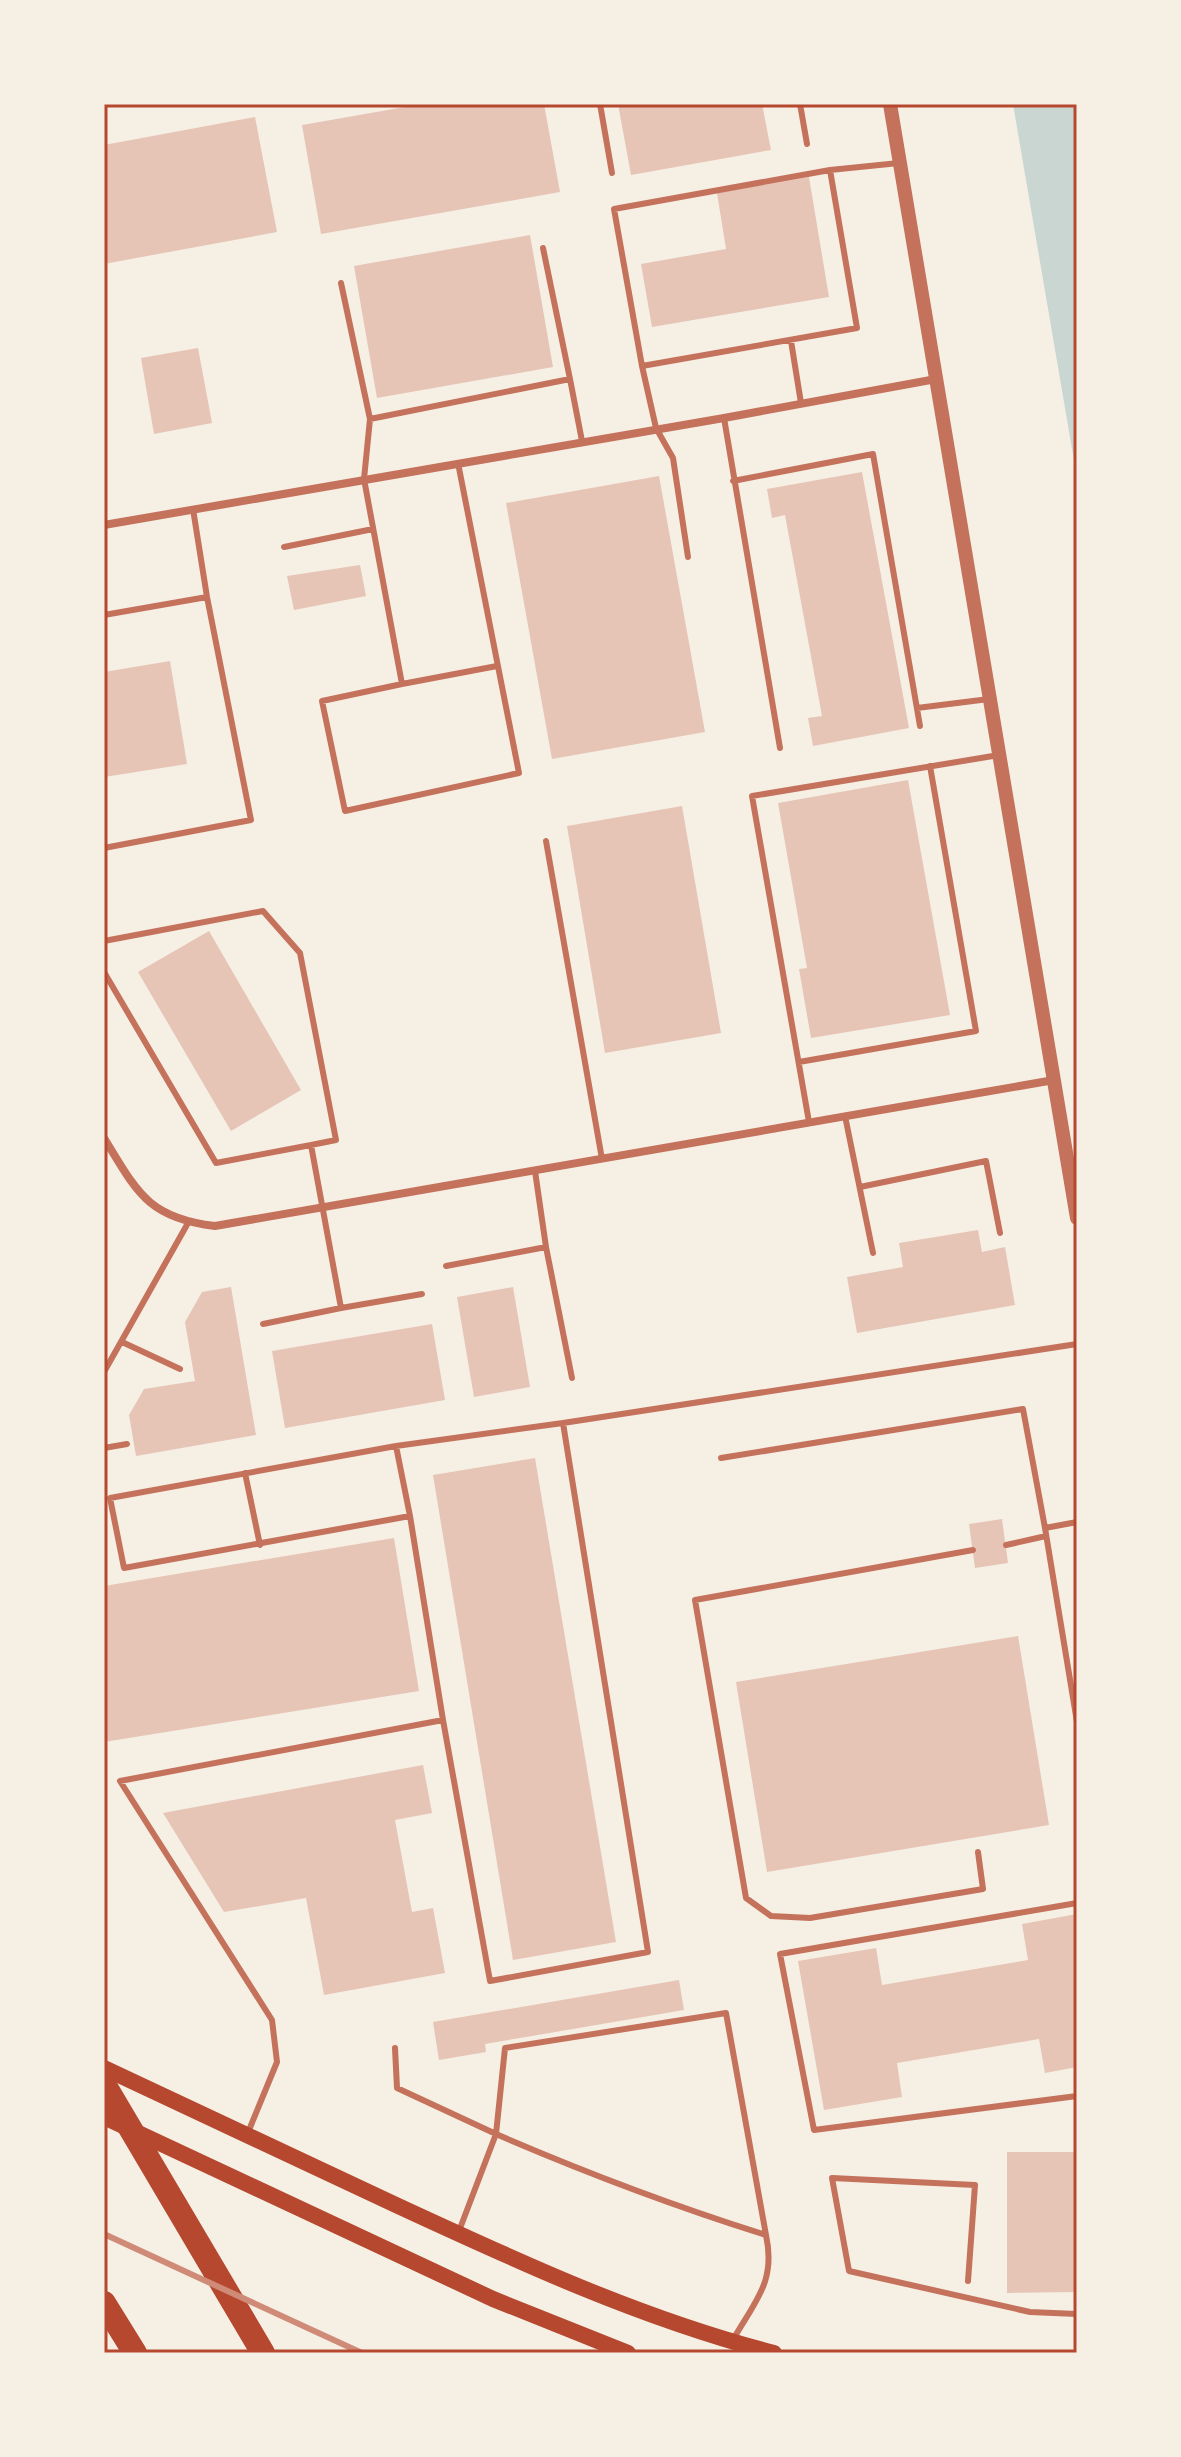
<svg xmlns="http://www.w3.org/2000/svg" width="1181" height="2457" font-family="Manrope,sans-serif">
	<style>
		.water { fill: #c9d6d2 }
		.building { fill: #e6c5b7 }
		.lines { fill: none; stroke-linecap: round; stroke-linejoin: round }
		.service { stroke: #c5725c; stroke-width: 6 }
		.minor { stroke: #c5725c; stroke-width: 8 }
		.tertiary { stroke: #c5725c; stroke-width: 14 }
		.secondary { stroke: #b5482f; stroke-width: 16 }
		.motorway { stroke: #b5482f; stroke-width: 24 }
		.rail { stroke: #cf8b77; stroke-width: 6 }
		.neatline { fill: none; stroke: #b5482f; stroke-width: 3 }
	</style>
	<rect width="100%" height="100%" fill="#f6efe4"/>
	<path class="water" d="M1013,104H1077V478Z"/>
	<path class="building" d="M422,104H544L560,192L321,234L302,125Z
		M618,104H762L771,150L631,175Z
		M255,117L277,232L104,264V145Z
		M809,177L829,297L652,327L641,264L726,249L717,193Z
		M530,235L553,367L377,398L354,266Z
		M198,348L212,423L154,434L141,358Z
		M862,472L909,728L813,746L808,718L822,716L785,515L772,518L767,489Z
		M659,476L705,732L552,759L506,503Z
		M360,565L366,596L294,610L287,576Z
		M170,661L187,764L104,777V672Z
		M908,780L950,1015L811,1038L799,969L807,968L778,803Z
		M682,806L721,1033L605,1053L567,826Z
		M209,931L301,1090L231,1131L138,972Z
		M978,1230L982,1252L1005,1247L1015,1305L857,1333L847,1277L903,1267L899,1243Z
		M231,1287L256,1435L136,1456L129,1415L144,1389L195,1381L185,1322L202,1292Z
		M513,1287L530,1387L474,1397L457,1297Z
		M432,1324L445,1400L285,1428L272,1351Z
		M535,1458L616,1942L513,1960L433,1475Z
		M1002,1519L1008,1563L975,1568L969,1524Z
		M394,1538L419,1691L104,1742V1586Z
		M1018,1636L1049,1825L767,1872L736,1682Z
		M423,1765L432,1813L395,1820L412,1912L433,1908L445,1973L324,1995L306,1898L224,1912L163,1813Z
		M1077,1914V2067L1045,2073L1039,2039L897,2063L902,2097L824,2110L798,1961L876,1948L882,1985L1028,1960L1022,1924Z
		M679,1980L684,2010L485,2044L486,2052L439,2060L433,2022Z
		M1007,2152H1077V2292L1007,2293Z"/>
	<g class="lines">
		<path class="service" d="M600,104L612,173
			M800,104L807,144
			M830,170L857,328L642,366L614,209L830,170L899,163
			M341,283L370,419L364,479L402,684L322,701L345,811L519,773L458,463
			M791,341L801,403
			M642,366L656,428L673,458L688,557
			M570,379L582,441
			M724,418L780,748
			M370,419L570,379L543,248
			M733,481L873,454L920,726
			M284,547L373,529
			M104,615L207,597
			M402,684L497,666
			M917,708L989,699
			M546,841L602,1159
			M104,848L251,820L207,597L193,509
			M104,941L263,911L300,953L336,1140L311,1145L341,1308L263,1324
			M104,972L216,1163L311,1145
			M799,1062L976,1031L930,766
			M845,1116L873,1253
			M809,1122L752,796L999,755
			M860,1187L986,1161L1000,1233
			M546,1247L572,1378
			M446,1266L546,1247L535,1171
			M341,1308L422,1294
			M122,1342L180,1369
			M104,1372L188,1223
			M563,1423L1077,1344
			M396,1446L410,1516
			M104,1448L127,1444
			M721,1458L1023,1409L1045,1528L1077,1522
			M245,1473L260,1545
			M1045,1528L1077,1722
			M1006,1545L1046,1536
			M973,1550L695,1600L746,1898L771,1916L810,1918L983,1889L978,1852
			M1077,1903L780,1954L814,2130L1077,2096
			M726,2013L766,2235C674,2206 584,2172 496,2134L505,2048Z
			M395,2048L397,2088L496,2134L459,2231
			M247,2135L277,2062L272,2020L120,1781L443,1720L490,1981L648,1952L563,1423L396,1446L110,1498L124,1568L410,1516L443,1720
			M968,2281L975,2185L832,2178L849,2271L1030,2312L1077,2314
			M734,2338C756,2300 776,2281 766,2235"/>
		<path class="minor" d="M104,525L724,418L936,379
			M104,1138C137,1192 148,1218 215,1226L1054,1080"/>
		<path class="tertiary" d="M890,104L1077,1218"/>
		<path class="secondary" d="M104,2068C201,2113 298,2159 396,2205C519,2262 642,2319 774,2353
			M104,2117L493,2299L628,2353"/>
		<path class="motorway" d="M104,2084L263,2353
			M104,2303L135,2353"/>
		<path class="rail" d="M104,2234L362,2353"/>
	</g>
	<rect width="1181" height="2457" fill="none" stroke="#f6efe4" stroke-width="212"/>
	<rect x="106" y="106" width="969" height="2245" class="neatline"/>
</svg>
